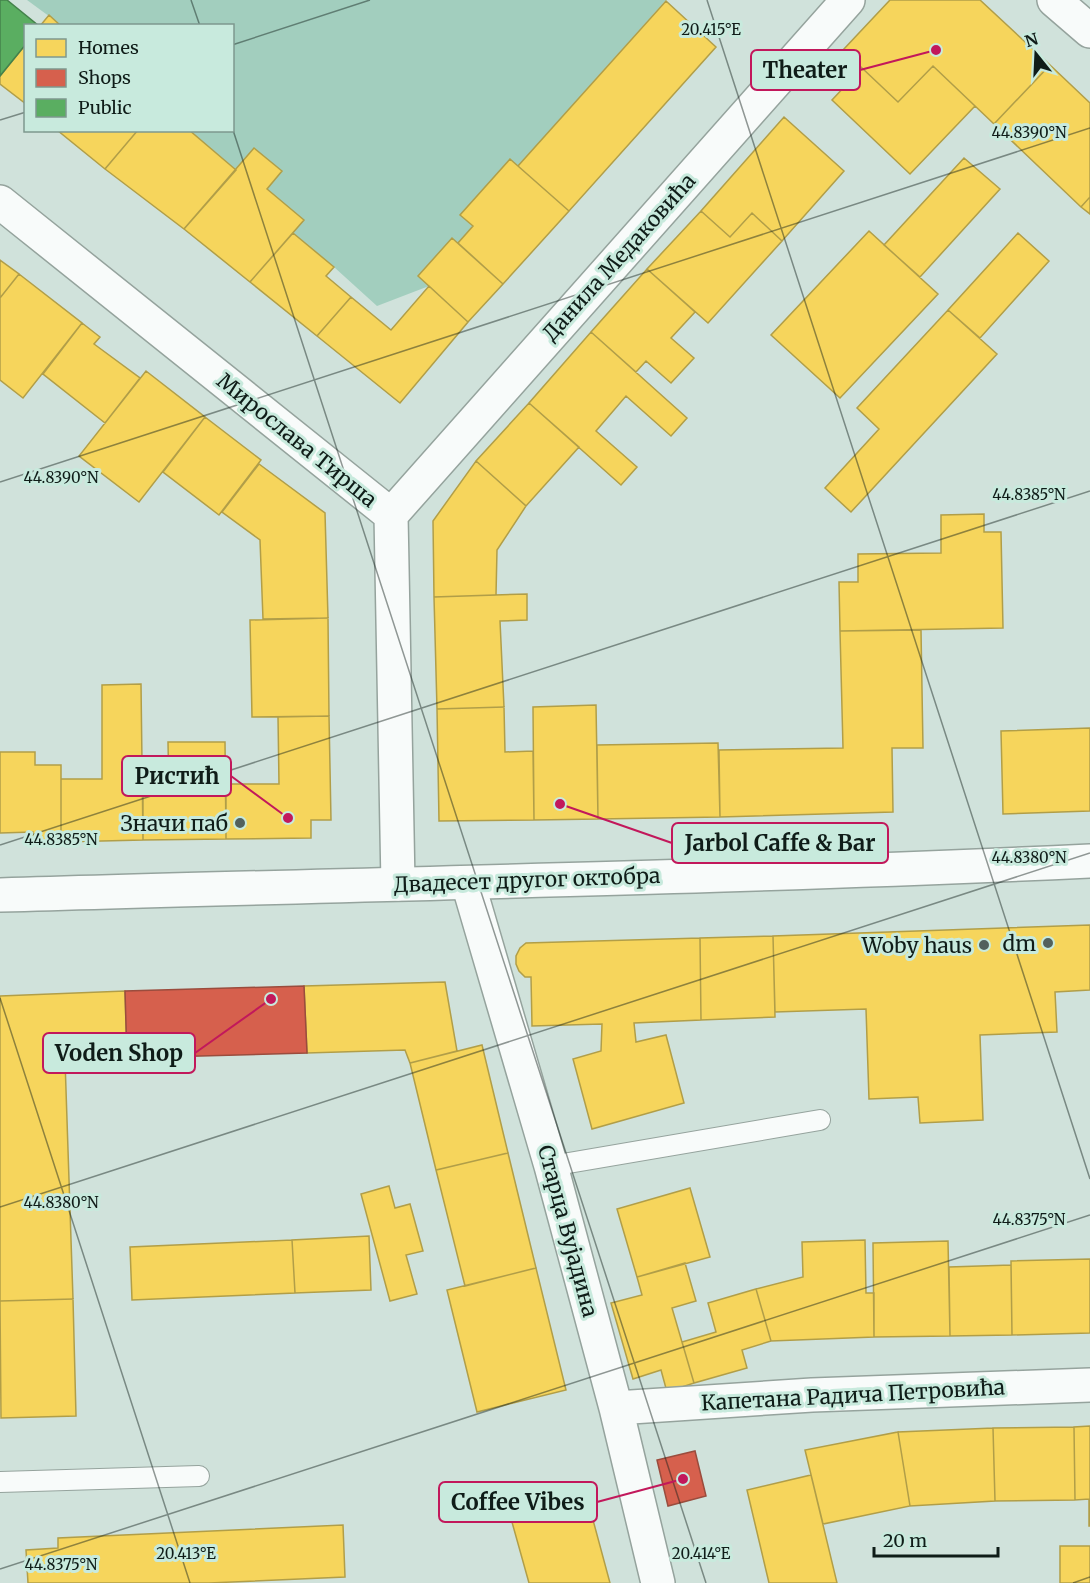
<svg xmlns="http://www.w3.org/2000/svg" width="1090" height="1583" font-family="Merriweather,serif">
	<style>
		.green { fill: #a2cebe }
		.homes { fill: #f6d55c; stroke: #b19e48; stroke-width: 1.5 }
		.shops { fill: #d6604d; stroke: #9a4c3d; stroke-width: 1.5 }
		.public { fill: #5aae61; stroke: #44824b; stroke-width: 1.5 }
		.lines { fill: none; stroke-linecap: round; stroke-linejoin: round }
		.lane-casing { stroke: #95a39d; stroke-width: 22 }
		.street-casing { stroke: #95a39d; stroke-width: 36 }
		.secondary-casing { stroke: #95a39d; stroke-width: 36 }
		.lane { stroke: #f8fbfa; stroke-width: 20 }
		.street { stroke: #f8fbfa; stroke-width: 33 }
		.secondary { stroke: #f8fbfa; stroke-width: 33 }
		.ticks { fill: none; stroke: #0f1c18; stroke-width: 1.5; stroke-opacity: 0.45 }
		.poi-dot { fill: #53615c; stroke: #c8eadd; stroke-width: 2 }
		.labels { text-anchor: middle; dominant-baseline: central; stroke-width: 6; stroke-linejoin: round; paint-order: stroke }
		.street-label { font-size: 21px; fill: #0f1c18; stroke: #c8eadd }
		.poi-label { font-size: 21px; fill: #0f1c18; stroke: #c8eadd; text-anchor: end }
		.ticks-label { font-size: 15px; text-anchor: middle; fill: #0f1c18; stroke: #c8eadd; stroke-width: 6; stroke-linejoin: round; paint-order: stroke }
		.leader { fill: none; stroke: #c2185b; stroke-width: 2 }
		.callout-dot { fill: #c2185b; stroke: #c8eadd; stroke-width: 2 }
		.callout { fill: #c8eadd; stroke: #c2185b; stroke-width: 2 }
		.callout-label { font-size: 22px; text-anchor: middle; font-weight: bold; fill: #0f1c18 }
	</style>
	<rect width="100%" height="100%" fill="#d0e2db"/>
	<path class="green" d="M27,0H666L518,166L510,159L460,215L473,226L458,243L452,239L418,276L429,286L377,306L334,267L293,233L303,220L267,189L281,171L254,148L236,170L189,131L232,130V26L61,25Z"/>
	<path class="homes" d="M890,0H980L1050,65L994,124L933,66L898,102L843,50Z
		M666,1L716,47L569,211L518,166Z
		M49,15L61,26H40Z
		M26,44V104L0,84V76Z
		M1050,65L1090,103V197L1081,207L994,124Z
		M933,66L975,106L910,174L832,100L862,68L898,102Z
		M784,117L844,171L782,241L752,213L730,237L701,211Z
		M57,130H138L105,169Z
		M138,130H189L236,170L184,229L105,169Z
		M254,148L282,171L267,189L304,220L250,282L184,229Z
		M964,158L1000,189L920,277L884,245Z
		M510,159L569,211L503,284L458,243L473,226L460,215Z
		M1090,197V214L1081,207Z
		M701,211L730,237L752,213L782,241L708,323L647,269Z
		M869,231L938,294L840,398L771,335Z
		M293,233L334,267L326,276L351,297L317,336L250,282Z
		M1018,233L1049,261L980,338L948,310Z
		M452,238L503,284L468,322L418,276Z
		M0,260L19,274L0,298Z
		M647,269L695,312L671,338L694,358L671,383L646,361L636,372L591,332Z
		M19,274L82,323L23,398L0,380V298Z
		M429,286L468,322L400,403L317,336L351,297L391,330Z
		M948,310L997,354L851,512L825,488L879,429L857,408Z
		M82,323L100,337L94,344L140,378L105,423L43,374Z
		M591,332L687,418L671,436L626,396L596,431L637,467L621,485L529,403Z
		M146,371L205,417L139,502L79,456Z
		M529,403L579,447L526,506L476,461Z
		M205,417L261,460L219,515L163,472Z
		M476,461L526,506L497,550L496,595L434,597L433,521Z
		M259,464L325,513L328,618L263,619L260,540L222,512Z
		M984,514V532H1001L1003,628L840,631L839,582H858V554L941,553V515Z
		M527,594V620L500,621L504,707L437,709L434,597Z
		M328,618L329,716L252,717L250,620Z
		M921,630L923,748H892L893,812L720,817L719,750L843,748L840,631Z
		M141,684L143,840L61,842V779H102V685Z
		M596,705L598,819L534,820L533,707Z
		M504,707L505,752L533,751L534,820L439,821L437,709Z
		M329,716L331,820H311V838L226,839V784H279L278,717Z
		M1090,728V811L1003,814L1001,731Z
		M168,742H225L226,839L143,840V793H169Z
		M718,743L720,817L598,819L597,745Z
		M0,752H35V765H61V842L33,841V832L0,833Z
		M1090,925V990L1055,992L1057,1032L980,1035L983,1120L920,1123L918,1097L869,1099L866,1009L775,1012L773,936Z
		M773,936L775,1017L701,1020L700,938Z
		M700,938L701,1020L634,1023L636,1042L666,1035L684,1103L592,1129L573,1059L601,1051L602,1024L532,1026L531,977H525L519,971L516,964V956L520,948L526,943Z
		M445,982L457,1051L410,1063L405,1050L307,1053L304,986Z
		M125,991L127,1058L65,1060L73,1299L0,1301V996Z
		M482,1045L508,1153L436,1170L410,1063Z
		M508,1153L536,1268L465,1286L436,1170Z
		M389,1186L395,1208L410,1204L423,1251L406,1255L417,1294L390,1301L361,1194Z
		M690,1188L710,1257L637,1277L617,1209Z
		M369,1236L371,1290L295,1293L292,1240Z
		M292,1240L295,1293L132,1300L130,1247Z
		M865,1240L866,1293H874V1337L771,1341L756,1289L803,1277L802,1242Z
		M948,1241L950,1336L874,1337L873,1243Z
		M1090,1259V1333L1012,1335L1011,1261Z
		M685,1263L696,1301L672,1308L694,1383L667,1392L661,1370L633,1379L611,1303L642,1295L637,1277Z
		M1011,1265L1012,1335L950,1336L949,1267Z
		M536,1268L566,1390L477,1412L447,1290Z
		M756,1289L771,1341L742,1350L747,1368L694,1383L682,1342L716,1332L708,1303Z
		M73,1299L76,1416L1,1418L0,1301Z
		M1090,1426V1526H1089V1499L1075,1500L1074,1427Z
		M1074,1427L1075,1500L995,1501L993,1428Z
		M993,1428L995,1501L910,1506L898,1432Z
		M898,1432L910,1506L823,1524L805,1450Z
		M811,1475L837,1583H769L747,1490Z
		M586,1494L610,1583H529L510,1515Z
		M343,1525L345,1577L209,1583H28L26,1550L58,1548V1538Z
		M1060,1546H1090V1583H1060Z"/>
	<path class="shops" d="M304,986L307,1053L127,1058L125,991Z
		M695,1451L706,1496L668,1506L657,1460Z"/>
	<path class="public" d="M0,0H7L39,26H26V44L0,76Z"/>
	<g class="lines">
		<g class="lane-casing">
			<path id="lane" d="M551,1166L820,1120
				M0,1482L199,1476"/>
		</g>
		<g class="street-casing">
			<path id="street" d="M0,202L391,515L398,884
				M391,515L848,0
				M468,883L551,1166L616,1408L658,1583
				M616,1408L812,1395L1090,1385"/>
		</g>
		<g class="secondary-casing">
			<path id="secondary" d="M1054,0L1090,31
				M0,895C363,884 727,878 1090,861"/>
		</g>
		<use href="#lane" class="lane"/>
		<use href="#street" class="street"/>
		<use href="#secondary" class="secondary"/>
	</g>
	<path class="ticks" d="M191,0L200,26M707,0L1090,1179M232,45L370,0M0,120L26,112M232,127L706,1583M0,482L1090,128M0,845L1090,491M0,998L190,1583M0,1207L1090,853M0,1569L1090,1215M1073,1583L1090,1577"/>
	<g class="poi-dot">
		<circle cx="240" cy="823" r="6"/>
		<circle cx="1048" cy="943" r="6"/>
		<circle cx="984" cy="945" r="6"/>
	</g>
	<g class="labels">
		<g class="street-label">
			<text transform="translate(619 257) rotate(-48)">Данила Медаковића</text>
			<text transform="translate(297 440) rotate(39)">Мирослава Тирша</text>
			<text transform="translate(527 880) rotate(-2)">Двадесет другог октобра</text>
			<text transform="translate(568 1231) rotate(75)">Старца Вујадина</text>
			<text transform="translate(853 1395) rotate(-3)">Капетана Радича Петровића</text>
		</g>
		<g class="poi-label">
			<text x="228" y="823">Значи паб</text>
			<text x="1036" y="943">dm</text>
			<text x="972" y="945">Woby haus</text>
		</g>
	</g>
	<g class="ticks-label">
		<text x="711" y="35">20.415°E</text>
		<text x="1029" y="138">44.8390°N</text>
		<text x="61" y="483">44.8390°N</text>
		<text x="1029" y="500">44.8385°N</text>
		<text x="61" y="845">44.8385°N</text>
		<text x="1029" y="863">44.8380°N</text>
		<text x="61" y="1208">44.8380°N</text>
		<text x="1029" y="1225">44.8375°N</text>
		<text x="186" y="1559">20.413°E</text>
		<text x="701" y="1559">20.414°E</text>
		<text x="61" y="1570">44.8375°N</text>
	</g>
	<path class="leader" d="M936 50L860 70M288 818L231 776M560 804L672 843M271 999L195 1053M683 1479L597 1502"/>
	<g class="callout-dot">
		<circle cx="936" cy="50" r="6"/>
		<circle cx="288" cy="818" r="6"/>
		<circle cx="560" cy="804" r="6"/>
		<circle cx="271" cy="999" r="6"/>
		<circle cx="683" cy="1479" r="6"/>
	</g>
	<g class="callout">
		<rect x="751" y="50" width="109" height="40" rx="6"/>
		<rect x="122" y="756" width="109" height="40" rx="6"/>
		<rect x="672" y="823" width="216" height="40" rx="6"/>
		<rect x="43" y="1033" width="152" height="40" rx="6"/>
		<rect x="439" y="1482" width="158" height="40" rx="6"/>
	</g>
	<g class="callout-label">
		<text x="805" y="78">Theater</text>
		<text x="177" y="784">Ристић</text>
		<text x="780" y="851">Jarbol Caffe &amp; Bar</text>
		<text x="119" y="1061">Voden Shop</text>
		<text x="518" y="1510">Coffee Vibes</text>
	</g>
	<rect x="24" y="24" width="210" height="108" fill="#c8eadd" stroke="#7e988e" stroke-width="1.5"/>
	<rect x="36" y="39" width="30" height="18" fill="#f6d55c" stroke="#7e988e" stroke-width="1.5"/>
	<text x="78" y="54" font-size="18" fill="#0f1c18">Homes</text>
	<rect x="36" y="69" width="30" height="18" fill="#d6604d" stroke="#7e988e" stroke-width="1.5"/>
	<text x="78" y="84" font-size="18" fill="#0f1c18">Shops</text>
	<rect x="36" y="99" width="30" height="18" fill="#5aae61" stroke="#7e988e" stroke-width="1.5"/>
	<text x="78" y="114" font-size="18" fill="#0f1c18">Public</text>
	<g transform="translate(1036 54) rotate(342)" stroke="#c8eadd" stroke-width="4.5" paint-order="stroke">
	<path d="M0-4.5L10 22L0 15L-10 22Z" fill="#0f1c18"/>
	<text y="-9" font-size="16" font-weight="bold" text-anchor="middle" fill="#0f1c18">N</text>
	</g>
	<path d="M874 1547v9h124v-9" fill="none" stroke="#0f1c18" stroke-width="3"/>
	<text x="883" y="1547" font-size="18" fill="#0f1c18" stroke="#c8eadd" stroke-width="4.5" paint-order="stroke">20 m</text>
</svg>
